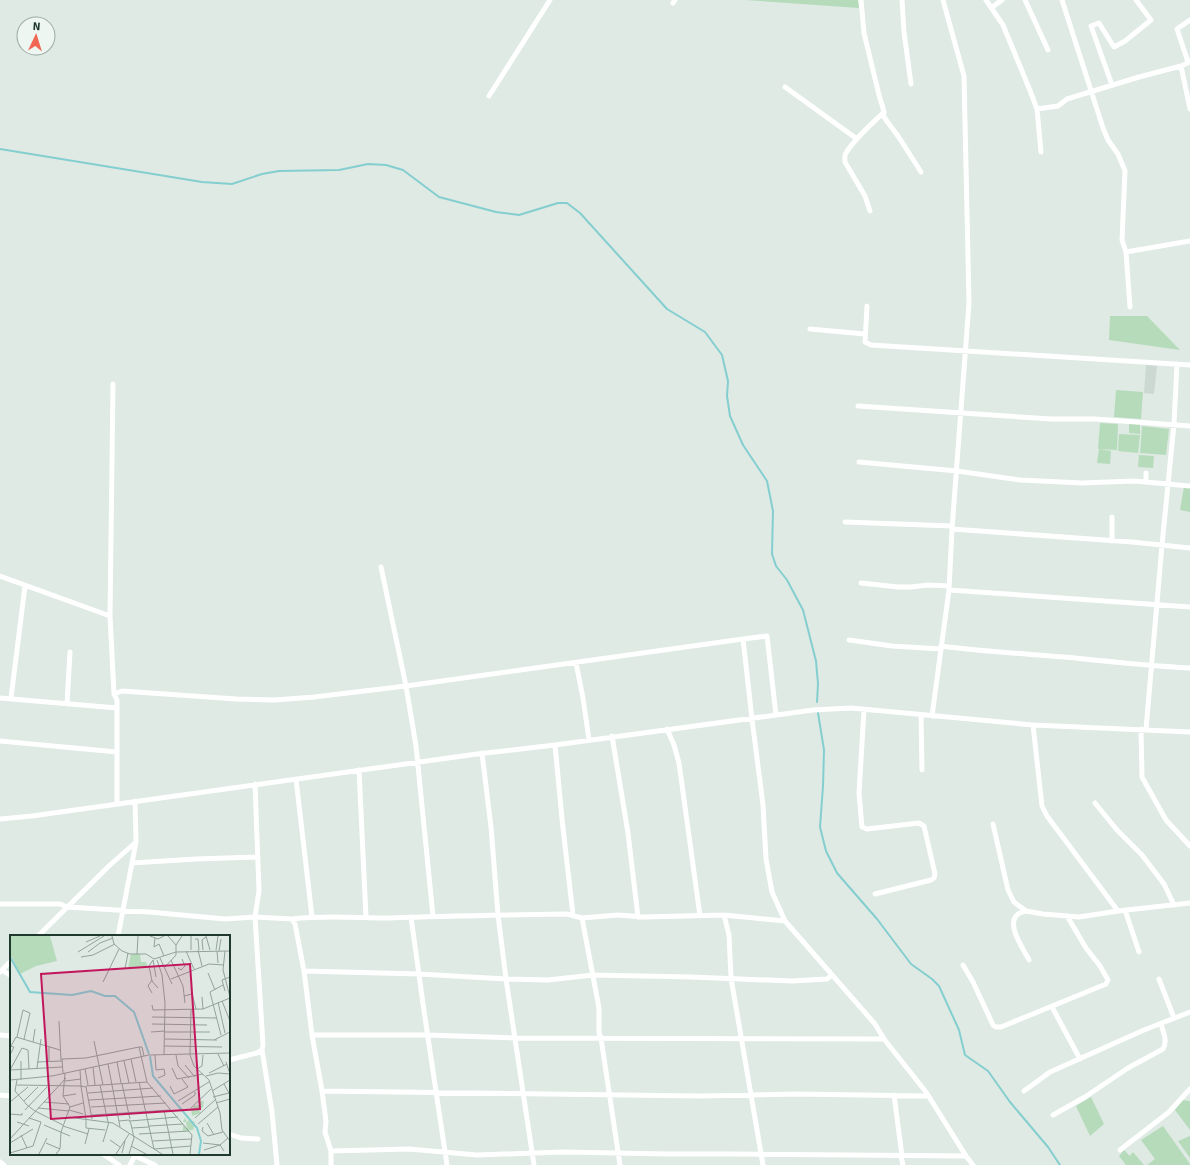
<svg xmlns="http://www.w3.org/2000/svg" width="1190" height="1165" font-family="Signika,sans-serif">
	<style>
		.built { fill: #ccd9d2 }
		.green { fill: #b6dbbb }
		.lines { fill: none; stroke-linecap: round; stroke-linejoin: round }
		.stream { stroke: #85ced0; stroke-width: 2 }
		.minor { stroke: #fff; stroke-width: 5 }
		.inset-river { fill: none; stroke: #85ced0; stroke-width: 2 }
		.inset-road { fill: none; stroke: #92a39b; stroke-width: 1 }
		.view { fill: #c2185b; fill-opacity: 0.15; stroke: #c2185b; stroke-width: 2 }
		.inset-edge { fill: none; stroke: #20392f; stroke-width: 2 }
	</style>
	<rect width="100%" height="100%" fill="#deeae3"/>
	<path class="built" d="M1146,365L1157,366L1154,394L1144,393Z"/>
	<path class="green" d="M745,0H858L859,8Z
		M1110,316H1147L1180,350L1109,340Z
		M1116,390L1143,392L1141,419L1114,417Z
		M1100,423L1118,424L1117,450L1098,449Z
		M1129,424H1140V434L1129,433Z
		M1142,426L1169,429L1166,455L1140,453Z
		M1119,434L1140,435L1138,453L1118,451Z
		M1099,449L1111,451L1110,464L1097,463Z
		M1139,455L1154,456L1153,468L1138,467Z
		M1184,487L1190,488V512L1180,510Z
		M1091,1097L1104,1124L1090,1136L1076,1106Z
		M1182,1100L1190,1101V1130L1175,1110Z
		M1163,1126L1190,1164V1165H1147L1155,1159L1141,1140Z
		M1190,1136V1158L1178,1141Z
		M1124,1150L1130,1156L1133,1152L1144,1165H1126L1119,1156Z"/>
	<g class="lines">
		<path class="stream" d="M0,149L202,182L232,184L262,174L279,171L339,170L368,164L386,165L403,170L439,197L496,212L519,215L558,203H567L580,213L667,309L705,332L722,355L728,381L727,396L730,416L743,445L767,481L773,511L772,554L776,566L787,580L803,610L816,661L818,684L817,702
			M818,713L824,750L823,786L820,827L826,851L837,873L877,919L911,964L932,979L939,986L959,1030L965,1055L988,1071L1010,1102L1048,1147L1060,1165"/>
		<path class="minor" d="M861,0L864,33L879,95L883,108L884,117L900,139L921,172
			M902,0L904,32L911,84
			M986,0L1003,25L1029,88L1037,109L1041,152
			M1025,0L1048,50
			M1062,0L1103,128L1108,140L1118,154L1125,171L1122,240L1126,252L1130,307
			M673,3L675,0
			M991,8L1002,0
			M1188,62L1177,29L1190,20
			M1181,66L1190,109
			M1112,85L1091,26L1099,23L1114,47L1125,41L1151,20L1136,0
			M785,87L857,139
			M489,96L550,0
			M1037,109L1058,106L1067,99L1139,77L1181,66L1190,62
			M870,211L865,196L845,162C845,159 844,156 846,153C855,138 871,125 884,112
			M1126,252L1190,241
			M867,306L865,342L871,345L1190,365
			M810,329L865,334
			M113,384L110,616L114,694
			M858,406L1051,419H1095L1190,426
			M859,462L957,471L1020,480L1082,483L1134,481L1190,486
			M1146,482V473
			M845,522L952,526
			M952,529L1132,542L1190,548
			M1112,541V517
			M381,567L406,686L416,746L433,916
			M0,576L110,616
			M861,583L898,587H911L928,585L949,586
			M949,590L1190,607
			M743,639L767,636L776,715
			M849,640L892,646L941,649
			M941,646C986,652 1030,654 1075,658C1113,662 1151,666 1190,668
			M576,663L583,698L589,740
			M0,698L117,708
			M11,698L25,586
			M67,704L70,652
			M864,710L859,793L862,827L867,829L919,823L924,826L935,874L934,878L931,880L875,894
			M921,715L922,770
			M932,716L949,590L952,529L969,303L964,76L943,0
			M1033,725L1042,806L1047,816L1118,911
			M667,729L674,745L679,763L700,916
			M1141,729L1142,777L1166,820L1190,846
			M1146,729L1162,545L1174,424L1177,364
			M612,736L628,833L638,917
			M0,741L117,752
			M555,745L562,819L573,915
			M482,753L491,827L498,915L506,979L534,1165
			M359,770L366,917
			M296,779L312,917
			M255,784L259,891L255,917L292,919L295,924L304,971L312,1035L322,1091L326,1121L325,1132L331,1151V1165
			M1095,803L1117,830L1142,855L1164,884L1174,905
			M117,804V700L114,694L122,691L236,699L275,700L314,697L406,686L743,639L752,719L763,805L766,859L772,892L785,921L875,1024L884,1039L926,1092L966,1156L973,1165
			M0,819L32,816L477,754L555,745L813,710L851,708L1033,725L1190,732
			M993,824L1008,890L1014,902L1026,911L1043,914L1079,917L1118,911L1190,903
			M132,863L196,859L257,857
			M0,904H60L67,907L149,912L225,919L255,917L263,1045L262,1050L272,1112L277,1165
			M1125,910L1139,952
			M1026,911C1023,912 1019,913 1017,915C1006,925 1024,950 1029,960
			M724,915L729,935L731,978L763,1165
			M411,917L424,1011L447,1165
			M582,918L599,1008V1033L601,1038L620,1165
			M292,919C325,915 357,918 390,918C449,916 508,915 567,914L582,918L618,915L644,917L724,915L785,921
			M38,936L110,865L136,842
			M118,936L136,842L135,801
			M963,965L973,982L993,1025L996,1027H1001L1106,984L1108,980L1100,966L1086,948L1067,916
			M2,970L11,976
			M304,971L419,974L506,979L548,980L593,975L691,977L792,981L827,979L832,975
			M0,972L11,961
			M1159,979L1174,1018
			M1052,1007L1080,1059
			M0,1035L11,1036
			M312,1035H428L516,1038L884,1039
			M229,1060L257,1053L262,1050
			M322,1091L700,1096L797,1094L928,1096
			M1024,1091L1050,1072L1144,1030L1190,1012
			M0,1095L11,1096
			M894,1095L902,1156
			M1053,1115L1085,1097L1128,1068L1163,1049C1168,1041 1163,1032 1161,1024
			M229,1134L241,1138L258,1139
			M1120,1150L1169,1112L1190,1089
			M331,1151L409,1149L477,1155L563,1152L668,1154H731L966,1156
			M103,1154L119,1165
			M135,1156L155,1165
			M901,1156L903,1165
			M0,1162L4,1165
			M130,1165L136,1154"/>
	</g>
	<g transform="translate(10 935)">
		<rect width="220" height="220" fill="#deeae3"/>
		<path d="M0,1H40L47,26L26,31L10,39L0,19ZM121,19H130L131,27H136L138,33H118ZM188,166H194L193,172L189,175L191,178L182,181L181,173L184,174L183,171L190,170ZM175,183L177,187L179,185L185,187L183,195L173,196V190L177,193L176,187H173Z" fill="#b6dbbb"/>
		<path class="inset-river" d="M0,22L20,57L62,60L81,56L95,61H105L124,77L139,119M140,121L143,141L187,193L191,206L189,219"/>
		<path class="inset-road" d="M102,1L104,9L112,16L120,19H136L144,24L166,17L220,16M140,1L148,4L154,1M158,1L166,10M181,1V15M196,1L200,15M145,3L144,12L149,9L154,21M185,4H188L189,15M76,7L90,1M188,15L192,31M193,15L192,5L196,2M206,15L208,1M176,16L184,34M207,16L208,28M209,16L211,4M215,16L213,35L220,62M68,17L94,1M78,17L90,8L103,3M127,19L128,1M71,22L83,20L105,9M150,23L162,49M143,25L139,31L142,46L148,53M143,25L146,42M147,25L152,40L155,68L154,120M161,25L173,51L175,68M155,32L166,20V10L172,1M168,33L171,35L175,31L172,24M115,34L118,18M198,38L205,55M161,44L199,29L214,30M93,47L109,14M215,56L212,45L220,42M142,58L138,51L142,45M174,61L182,59L186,74M192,62L193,74M212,66L220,86M208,67L215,98M142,70L143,75L193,74L220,63M142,82L207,83M49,86L51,125M142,89L197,90M25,94L23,107L50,115M141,97L155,96M155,97H200M211,100L200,57L213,50M7,102L13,75L20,78L14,104M155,104L207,105M204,105L220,97M84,106L93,150M0,111L4,112L0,120M1,111L6,102L23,107M154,111L212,112M129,112H132L134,121M208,119L214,131M145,120L146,135L154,134L155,140L148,143M166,120L168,131L179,143M180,120L184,131L199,145L210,178L212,195L220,206M180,120L181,74M121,124L126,147M11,126V145M39,126V112M114,126L119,148M27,127L52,126M107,127L111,148M216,127L220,139M98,129L110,192M175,130L185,142M83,132L85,150M27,133L31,104M162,133L167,144L193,139M75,134L78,150M187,134L192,131L193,120M0,135L52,132M0,135L12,113L18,115L19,134M70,135L71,151L76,152L82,184M53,138L52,124L76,123L129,112L137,147L182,200L180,219M199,138L217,129M196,141L208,138L220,139M0,145L42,141L139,120L220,118M7,145L5,156L17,170L25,176M55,146L71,144M129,147L144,214M112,149L120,184M214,149L220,160M7,150L71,151L76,184M90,150L98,187M76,151L137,147M160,151L164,159L178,152L172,144M202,156L220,145M78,158L143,153M53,161L66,159M203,162L219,158M79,165L151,161M14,166L28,152M168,166L199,147M0,167L18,152M34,167L59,169M206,168L220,164M172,169L185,160V157M60,172L73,168M81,172L156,168M28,173L59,176M181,173L201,154M15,175L37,152M59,175L73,179M154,175L163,219M25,176L53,190M0,179L12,180V178M82,180L161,175M58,182L103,188L152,219M185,183L205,165M76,184V193L95,195M109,186L119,185L121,189L124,203L119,219M120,186L168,182M7,187L19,191M197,188L204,200M188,189L208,172M34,190L60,201M53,191L78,199M139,191L173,189M193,192L192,196L198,201L213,197M122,193L139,192M129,199L179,196M11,200L17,213M0,204L56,143M100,205L110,212M160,205L182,204M143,206L160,205M93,207L99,187M0,208L23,194M36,208L50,214M193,208L210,210L218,203M75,209L79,194M121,211L136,219M144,214L181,211M194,215L210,210L214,216M0,218L23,211L31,187L19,183M112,218L115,206M29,219L37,203M46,219L50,214L51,197L60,172L53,161L55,138M106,219L119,199"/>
		<path class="view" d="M180,29L190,174L41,184L31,39Z"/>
		<rect width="220" height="220" class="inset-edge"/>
	</g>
	<g transform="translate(36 36) rotate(4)"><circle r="19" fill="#eef6f1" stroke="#9caaa3"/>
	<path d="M0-3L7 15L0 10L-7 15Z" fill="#f26654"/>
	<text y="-6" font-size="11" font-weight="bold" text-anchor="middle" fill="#20392f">N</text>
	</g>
</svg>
